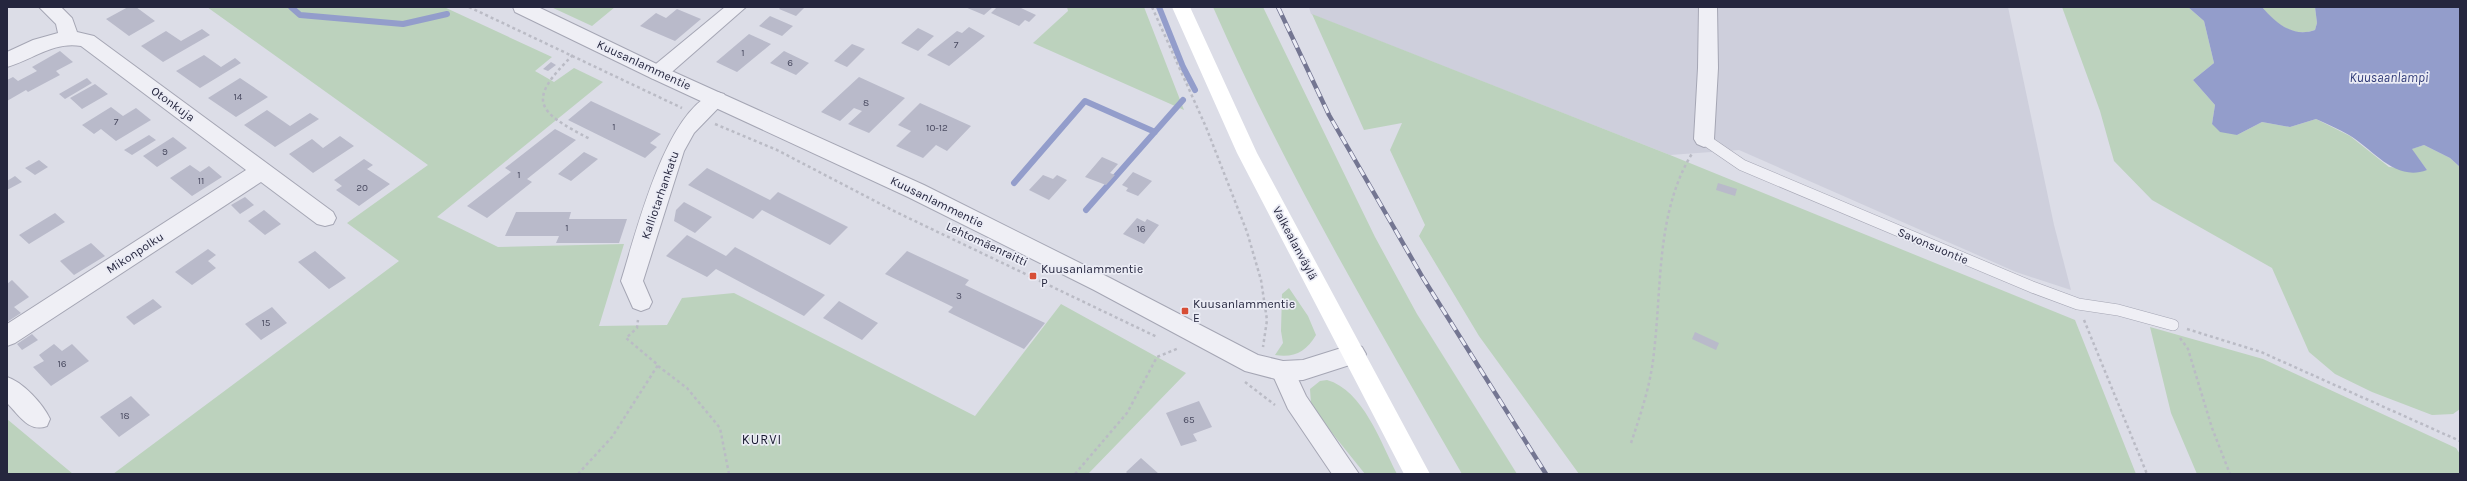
<svg xmlns="http://www.w3.org/2000/svg" width="2467" height="481" font-family="Karla,sans-serif">
	<style>
		.built { fill: #cecfdc }
		.green { fill: #bcd2bd }
		.water { fill: #939dcb }
		.lines { fill: none; stroke-linecap: round; stroke-linejoin: round }
		.stream { stroke: #939dcb; stroke-width: 6 }
		.building { fill: #b9baca }
		.service-casing { stroke: #a5a6b4; stroke-width: 12 }
		.minor-casing { stroke: #a5a6b4; stroke-width: 2 }
		.tertiary-casing { stroke: #a5a6b4; stroke-width: 2 }
		.path { stroke: #babbc5; stroke-width: 2.5; stroke-dasharray: 3 3; stroke-linecap: butt }
		.service { stroke: #efeff5; stroke-width: 11 }
		.minor { fill: #efeff5; fill-rule: evenodd }
		.tertiary { fill: #efeff5; fill-rule: evenodd }
		.secondary { fill: #fff; fill-rule: evenodd }
		.rail-casing { stroke: #747692; stroke-width: 4.5 }
		.rail { stroke: #ebecf5; stroke-width: 3; stroke-dasharray: 9; stroke-linecap: butt }
		.poi-dot { fill: #d74e36; stroke: #ebecf5; stroke-width: 1.5 }
		.labels { text-anchor: middle; dominant-baseline: central; stroke-width: 3.5; stroke-linejoin: round; paint-order: stroke }
		.number-label { font-size: 10px; fill: #4a4b61 }
		.street-label { font-size: 12px; fill: #25263e; stroke: #ebecf5 }
		.poi-label { font-size: 12px; fill: #25263e; stroke: #ebecf5; text-anchor: start }
		.water-label { font-size: 13px; font-style: italic; fill: #2c3775; stroke: #ebecf5 }
		.neighbourhood-label { font-size: 13px; letter-spacing: 1px; fill: #17182f; stroke: #ebecf5 }
	</style>
	<rect width="100%" height="100%" fill="#dcdde7"/>
	<path class="built" d="M1309,7H2008L2054,225L2071,290L2016,272L1739,150L1670,155L1311,14Z"/>
	<path class="green" d="M207,7H444L552,57L535,71L554,82L574,68L603,82L437,217L498,247L624,244L599,326L667,325L682,298L734,293L975,416L1061,304L1186,373L1088,474H113L399,261L347,223L428,165Z
		M551,7H615L592,26Z
		M1067,7H1144L1184,110L1033,43L1068,11Z
		M1213,7H1263L1375,237L1417,314L1517,474H1462C1374,321 1284,169 1213,7Z
		M2062,7H2188L2204,21L2214,63L2193,80L2215,105L2212,124L2237,135L2262,122L2290,127L2316,119L2350,136L2389,167L2427,170L2411,149L2424,145L2450,158L2460,167V409L2453,414L2432,415L2372,392L2335,374L2309,352L2272,268L2152,200L2114,161L2100,111Z
		M2262,7H2315L2317,23L2315,30C2293,38 2276,24 2262,7Z
		M1312,14L1670,155L2075,320L2136,474H1579L1479,336L1419,236L1425,225L1390,150L1402,123L1364,130Z
		M1289,288L1308,316L1316,335C1306,352 1294,358 1275,355L1283,343L1281,331L1282,294Z
		M2150,327L2263,359L2456,448L2460,454V474H2197L2171,413Z
		M1327,380C1363,390 1381,443 1397,474H1365L1316,413L1311,404L1310,389L1320,381Z
		M7,419L73,474H7Z"/>
	<path class="water" d="M2188,7H2262C2276,23 2293,38 2315,30L2317,23L2315,7H2460V167L2450,158L2424,145L2412,149L2427,170C2395,182 2374,150 2349,135C2339,129 2327,124 2316,119L2290,127L2262,122L2237,135L2220,132L2212,124L2215,105L2193,80L2214,63L2204,21Z"/>
	<g class="lines">
		<path class="stream" d="M291,7L300,15L403,24L447,14
			M1159,7L1183,67L1195,90
			M1014,183L1085,101L1155,132
			M1086,210L1183,100"/>
	</g>
	<path class="building" d="M128,7H136L155,21L129,36L106,19Z
		M781,7H805L796,16L779,9Z
		M965,7H993L984,15Z
		M997,7H1023L1021,8L1036,15L1029,22L1025,20L1019,26L991,13Z
		M677,9L701,19L675,41L640,26L656,13L666,18Z
		M770,16L793,26L782,36L759,26Z
		M969,27L985,36L949,66L927,55L957,31L962,33Z
		M918,28L934,36L918,51L901,43Z
		M202,29L210,35L163,62L141,46L166,31L181,41Z
		M749,34L771,44L737,72L716,62Z
		M852,44L865,49L847,67L834,61Z
		M60,51L73,62L56,71L60,75L28,92L26,90L7,101V80L13,77L18,81L37,71L32,67Z
		M784,51L809,63L796,75L770,63Z
		M204,55L221,67L235,58L241,63L200,88L176,71Z
		M551,62L556,65L548,71L543,69Z
		M859,77L905,98L869,133L848,124L862,111L854,108L840,121L821,112Z
		M87,78L92,83L65,99L59,94Z
		M240,78L268,97L236,117L208,98Z
		M95,84L108,94L82,109L70,98Z
		M591,101L661,134L650,143L657,147L645,158L568,120Z
		M920,103L971,126L947,151L936,145L923,158L896,146L911,131L898,125Z
		M111,107L123,116L136,108L151,120L116,141L101,129L94,134L82,125Z
		M267,110L290,126L310,113L319,119L275,147L244,125Z
		M555,129L576,140L527,179L532,182L487,218L467,206L511,172L505,168Z
		M149,135L156,140L132,155L124,150Z
		M340,136L354,146L313,173L289,154L312,139L323,148Z
		M173,137L187,148L157,167L143,156Z
		M584,152L598,159L571,181L558,174Z
		M1102,157L1118,164L1110,173L1115,175L1106,185L1085,177Z
		M364,159L373,165L367,169L390,184L359,206L336,190L342,186L334,180Z
		M39,160L48,167L35,175L25,168Z
		M190,165L200,172L209,166L222,177L192,196L170,178Z
		M707,168L770,200L778,192L848,227L830,245L762,210L753,219L688,185Z
		M1133,172L1152,181L1138,196L1126,191L1128,188L1122,185Z
		M1043,175L1053,179L1057,175L1067,180L1049,200L1029,190Z
		M15,176L22,182L7,190V181Z
		M1718,183L1737,189L1735,196L1716,190Z
		M245,197L254,205L240,214L231,205Z
		M684,202L712,217L695,233L674,221L676,210Z
		M264,210L281,224L265,235L248,221Z
		M516,212H571L569,219H627L619,243H556L559,236H505Z
		M55,213L65,222L29,244L19,235Z
		M1137,218L1145,222L1147,219L1159,225L1144,244L1123,234Z
		M687,235L726,256L735,247L825,295L804,316L716,269L707,277L666,256Z
		M91,243L105,256L74,275L60,261Z
		M208,249L216,255L208,261L216,268L192,285L175,272Z
		M315,251L346,278L329,289L298,262Z
		M907,251L969,280L965,285L1045,323L1024,349L948,312L953,307L885,274Z
		M12,280L29,297L14,307L21,313L7,322V284Z
		M153,299L162,307L134,325L126,317Z
		M839,301L878,323L862,340L823,318Z
		M272,307L287,323L261,340L245,324Z
		M1695,332L1719,343L1716,350L1692,339Z
		M32,334L38,340L22,350L17,344Z
		M54,344L62,351L72,344L89,361L51,386L33,367L44,361L39,355Z
		M131,396L150,415L119,437L100,417Z
		M1199,401L1212,427L1193,434L1197,441L1181,446L1166,413Z
		M1141,458L1159,474H1128L1126,472Z"/>
	<g class="lines">
		<g class="service-casing">
			<path id="service" d="M1704,139L1742,165L2032,287L2078,304L2118,310L2173,325"/>
		</g>
		<g class="minor-casing">
			<path id="minor" d="M39,7H61L72,18L77,32L94,36L333,212L336,218L333,224L325,226L317,224L261,182L15,343L7,346V324L246,170L81,46C54,41 32,60 7,67V52L33,40L58,33L56,24Z
				M725,7H746L665,78L658,80L651,78L648,73L651,68Z
				M1699,7H1717L1718,68L1714,139L1711,144L1704,147L1697,144L1694,139L1698,68Z
				M717,92L724,94L727,99L694,133L684,151L643,281L652,302L649,308L641,311L633,308L621,281C636,234 666,107 717,92Z
				M1283,361L1291,364L1306,396L1359,474H1332L1288,409L1271,371L1275,364Z
				M7,377C23,382 43,404 50,419L47,426C29,433 19,415 7,403Z"/>
		</g>
		<g class="tertiary-casing">
			<path id="tertiary" d="M513,7H538L665,68L924,185L1110,278L1258,355L1283,361L1303,360L1354,344L1362,347L1366,354L1362,361L1303,380L1283,381L1245,371L1094,290L908,197L651,78L515,12Z"/>
		</g>
		<path class="path" d="M469,7L682,108
			M1152,7L1206,127L1247,232L1261,280L1267,320L1263,347
			M573,55C526,101 536,111 590,139
			M715,124L777,150L896,212L1157,337
			M2084,320L2147,474
			M2187,329L2261,352L2460,441
			M2180,338L2188,349L2212,428L2230,474
			M658,366L687,388L720,428L729,474
			M1245,382L1275,405
			M1631,443C1641,413 1651,384 1654,352C1662,285 1656,211 1693,152
			M578,474L612,437L658,365L626,338L637,328L638,320
			M1075,474L1127,413L1157,357L1179,348"/>
		<use href="#service" class="service"/>
		<use href="#minor" class="minor"/>
		<use href="#tertiary" class="tertiary"/>
		<path class="secondary" d="M1172,7H1190L1257,153L1430,474H1404L1237,153Z"/>
		<g class="rail-casing">
			<path id="rail" d="M1278,7L1329,115L1423,278L1546,474"/>
		</g>
		<use href="#rail" class="rail"/>
	</g>
	<g class="poi-dot">
		<rect x="1029" y="272" width="8" height="8" rx="2"/>
		<rect x="1181" y="307" width="8" height="8" rx="2"/>
	</g>
	<g class="labels">
		<g class="number-label">
			<text x="956" y="45">7</text>
			<text x="743" y="53">1</text>
			<text x="790" y="63">6</text>
			<text x="238" y="97">14</text>
			<text x="866" y="103">8</text>
			<text x="116" y="122">7</text>
			<text x="614" y="127">1</text>
			<text x="937" y="128">10-12</text>
			<text x="165" y="152">9</text>
			<text x="519" y="175">1</text>
			<text x="201" y="181">11</text>
			<text x="362" y="188">20</text>
			<text x="567" y="228">1</text>
			<text x="1141" y="229">16</text>
			<text x="959" y="296">3</text>
			<text x="266" y="323">15</text>
			<text x="62" y="364">16</text>
			<text x="125" y="416">18</text>
			<text x="1189" y="420">65</text>
		</g>
		<g class="street-label">
			<text transform="translate(644 65) rotate(25)">Kuusanlammentie</text>
			<text transform="translate(173 104) rotate(36)">Otonkuja</text>
			<text transform="translate(660 195) rotate(-71)">Kalliotarhankatu</text>
			<text transform="translate(937 202) rotate(26)">Kuusanlammentie</text>
			<text transform="translate(1295 243) rotate(62)">Valkealanväylä</text>
			<text transform="translate(987 244) rotate(25)">Lehtomäenraitti</text>
			<text transform="translate(1933 246) rotate(23)">Savonsuontie</text>
			<text transform="translate(135 253) rotate(-33)">Mikonpolku</text>
		</g>
		<g class="poi-label">
			<text x="1041" y="269">Kuusanlammentie<tspan x="1041" dy="14">P</tspan></text>
			<text x="1193" y="304">Kuusanlammentie<tspan x="1193" dy="14">E</tspan></text>
		</g>
		<g class="water-label">
			<text x="2389" y="77">Kuusaanlampi</text>
		</g>
		<g class="neighbourhood-label">
			<text x="762" y="439">KURVI</text>
		</g>
	</g>
	<rect width="2467" height="481" fill="none" stroke="#25263e" stroke-width="16"/>
</svg>
